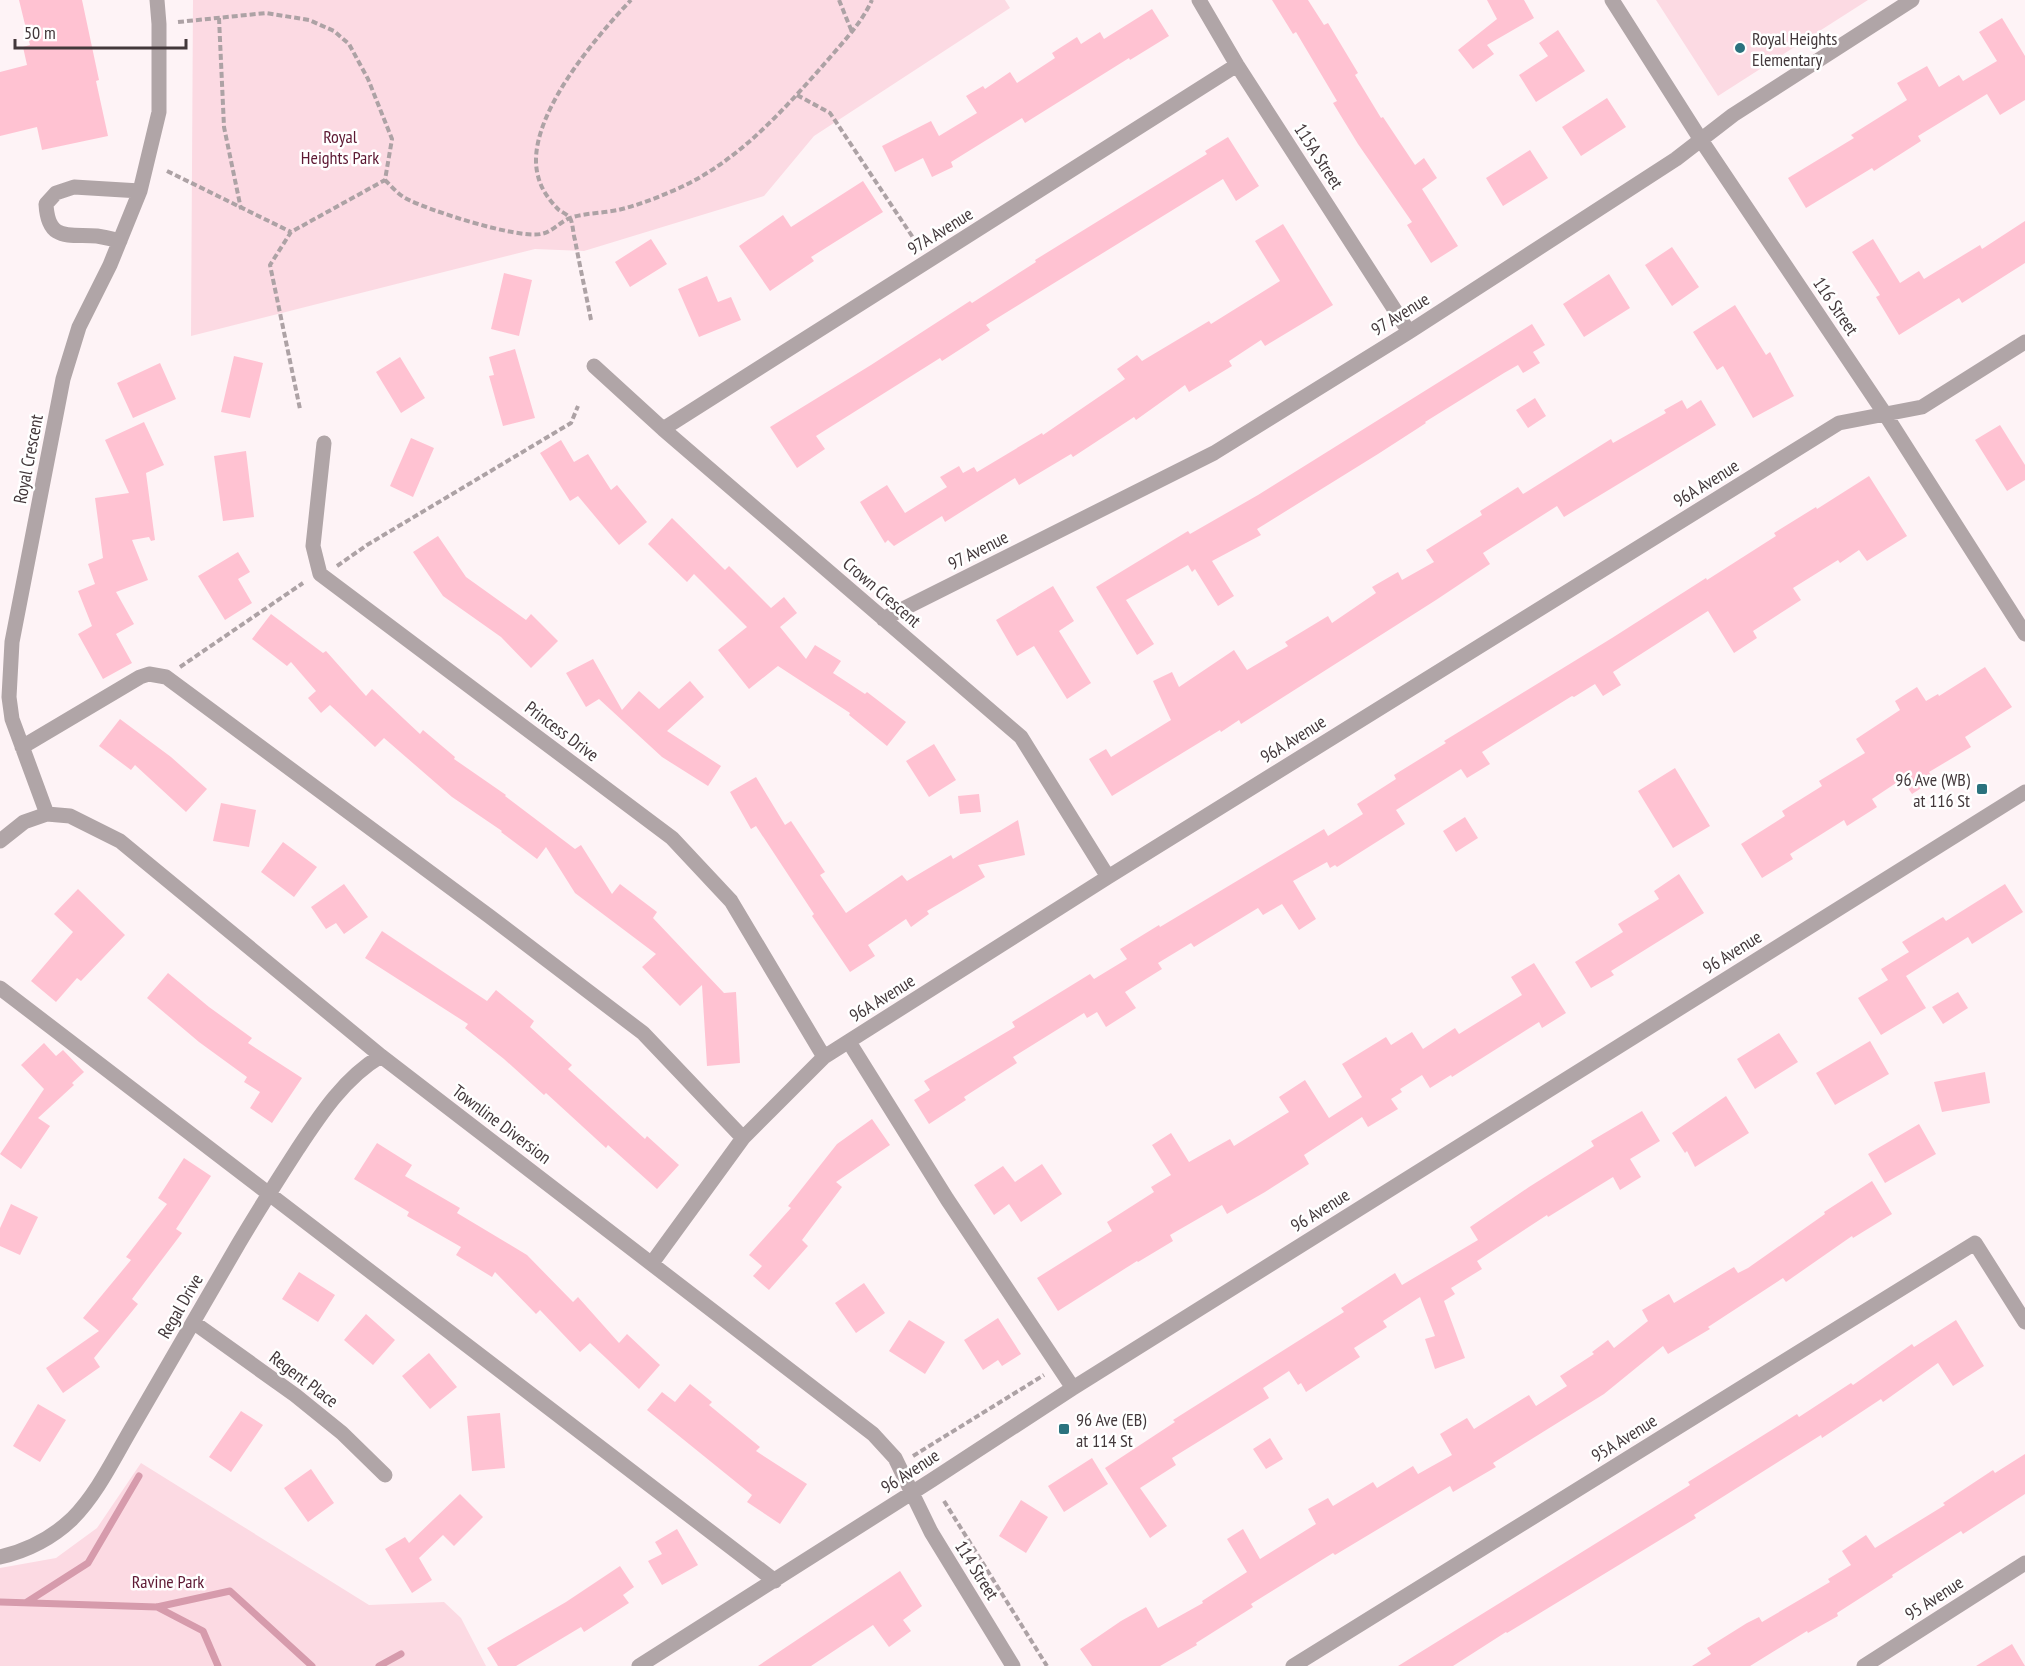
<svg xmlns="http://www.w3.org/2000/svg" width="2025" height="1666" font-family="'PT Sans Narrow',sans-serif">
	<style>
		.green { fill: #fcdae3 }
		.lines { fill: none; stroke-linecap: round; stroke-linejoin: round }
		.stream { stroke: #d69bac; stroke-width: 7 }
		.building { fill: #ffc2d2 }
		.path { stroke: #ada2a5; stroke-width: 4; stroke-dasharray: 6 3; stroke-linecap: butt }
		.minor { stroke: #b0a5a7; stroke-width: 15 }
		.poi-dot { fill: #2b727e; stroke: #fff; stroke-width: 2 }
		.labels { text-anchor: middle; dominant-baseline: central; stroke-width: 5; stroke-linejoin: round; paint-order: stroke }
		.poi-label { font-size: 18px; fill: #43383b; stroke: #fff; text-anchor: start }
		.park-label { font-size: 18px; fill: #5d1833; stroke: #fff }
		.street-label { font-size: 18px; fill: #43383b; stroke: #fff }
	</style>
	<rect width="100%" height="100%" fill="#fef3f6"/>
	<path class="green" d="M193,0H1005L1010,8L814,136L764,196L584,251L535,249L191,336Z
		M1656,0H1868L1718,96Z
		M141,1463L369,1605L444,1602L461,1618L486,1666H0V1568L56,1558L97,1528Z"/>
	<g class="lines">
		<path class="stream" d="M0,1602L157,1607L230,1591L312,1666
			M27,1602L88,1563L139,1476
			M157,1607L203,1631L218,1666
			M379,1666L401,1654"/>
	</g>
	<path class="building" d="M19,0H82L99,80L96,81L108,136L42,150L37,127L0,136V72L27,65L23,47L30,45Z
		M1272,0H1308L1324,25L1328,23L1358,73L1355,75L1381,118L1383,117L1415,165L1424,158L1437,178L1422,189L1458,246L1431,263L1407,225L1412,222L1358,144L1333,103L1337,101L1296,32L1293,34Z
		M1487,0H1524L1534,18L1487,45L1494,54L1473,69L1458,50L1497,19Z
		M1152,9L1169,36L1130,60L1129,58L1025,123L1022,118L951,162L953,167L932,177L923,158L895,172L882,146L931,121L939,136L977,113L966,96L983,86L985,89L1010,72L1017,83L1055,58L1052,53L1077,37L1081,44L1100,32L1104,39Z
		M2002,18L2025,56V100L2000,115L1987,94L1918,136L1921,141L1874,171L1872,168L1806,208L1788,178L1854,138L1851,135L1907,100L1897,83L1927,66L1939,87L1959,75L1963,81L1997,61L1979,32Z
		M1558,30L1585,71L1536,102L1519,75L1548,56L1539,43Z
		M1607,98L1626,127L1581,156L1562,127Z
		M1228,137L1259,186L1236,201L1223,179L986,325L990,330L942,361L940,358L816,436L825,449L797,468L770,427L871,365L970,301L972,303L1036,262L1035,260L1207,154L1205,151Z
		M1530,150L1548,178L1503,206L1486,178Z
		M863,181L883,212L811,257L814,261L770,291L739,246L783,215L791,227Z
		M2025,221V263L1962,303L1959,298L1899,335L1876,297L1880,295L1852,252L1873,239L1900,283L1919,271L1924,279L1980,245L1982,249Z
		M1283,224L1333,305L1265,346L1261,340L1229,361L1232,366L1189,392L1185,385L1136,420L1134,417L1073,457L1071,454L1019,485L1015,478L945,522L942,516L894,546L888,540L885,543L860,502L887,485L905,513L947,487L940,477L959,466L963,473L974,467L977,472L1042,433L1043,435L1125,379L1117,369L1137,355L1142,361L1209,321L1211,324L1280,281L1255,241Z
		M651,239L667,264L630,287L615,262Z
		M1672,247L1699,287L1672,306L1645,265Z
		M504,273L532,280L519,336L491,329Z
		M1609,274L1630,308L1584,337L1563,304Z
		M707,276L718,302L731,297L741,320L699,337L678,289Z
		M1735,305L1766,355L1770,352L1794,396L1753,418L1723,366L1717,370L1693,332Z
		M1532,324L1545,345L1533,352L1540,363L1523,373L1518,365L1504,373L1425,422L1426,423L1378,454L1257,529L1261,535L1212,561L1234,596L1218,606L1195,569L1192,572L1188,565L1126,600L1154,644L1137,655L1096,587L1188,531L1190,534L1258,495Z
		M515,349L535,418L503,426L489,376L494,375L489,357Z
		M234,356L263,363L250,418L221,412Z
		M400,357L425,398L401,413L376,372Z
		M160,363L176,399L133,418L117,383Z
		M1535,398L1546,416L1528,428L1516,410Z
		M1682,400L1687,409L1701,400L1716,425L1564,517L1557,506L1483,553L1490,564L1436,600L1241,724L1239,720L1221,732L1220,730L1112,796L1089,759L1106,749L1111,757L1171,720L1153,681L1172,672L1179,687L1234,650L1247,670L1288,646L1285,642L1328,616L1332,623L1376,593L1372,587L1398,572L1402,580L1434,562L1426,550L1482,515L1480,511L1518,487L1523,494L1611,439L1613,443L1666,413L1664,410Z
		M144,422L164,465L146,473L155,540L151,541L149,537L132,540L148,580L116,592L134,624L116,634L132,663L103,679L78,634L92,626L78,591L95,584L88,564L103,558L95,498L129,493L105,440Z
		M2000,425L2025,465V480L2007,491L1975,440Z
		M411,438L434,448L413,497L390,486Z
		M561,440L574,462L588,454L611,490L617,485L647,522L619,545L578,496L570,501L540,453Z
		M246,451L254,517L223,521L214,456Z
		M1869,476L1907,536L1867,561L1859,550L1840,563L1838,560L1793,588L1801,600L1753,631L1757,638L1734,653L1708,611L1613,672L1621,685L1603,696L1595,684L1574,697L1572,696L1482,752L1490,764L1467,778L1461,769L1396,810L1405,824L1337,867L1335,865L1330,868L1327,862L1293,881L1316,919L1299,930L1282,904L1263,915L1258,908L1194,947L1191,943L1158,963L1162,969L1125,992L1136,1008L1106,1027L1097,1012L1087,1018L1084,1013L1013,1057L1017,1063L964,1097L966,1100L929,1124L914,1100L930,1090L924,1081L1015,1027L1012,1022L1090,974L1094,979L1127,959L1120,949L1159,925L1160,927L1324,829L1328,836L1363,814L1357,804L1396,779L1394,775L1446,743L1444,741L1612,638L1706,578L1707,580L1776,536L1774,533L1816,507L1817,509Z
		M672,518L725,570L729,566L771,608L784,597L797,613L780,627L806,659L815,645L841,661L833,673L865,694L867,692L906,722L887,746L849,715L850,713L778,666L749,689L718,650L747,627L694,574L687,582L648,544Z
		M438,536L466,577L526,620L531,614L558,641L531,668L501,637L443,596L413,552Z
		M238,552L250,572L238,579L252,603L225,620L198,576Z
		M1053,586L1074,621L1059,631L1091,683L1067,699L1034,646L1017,656L996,620Z
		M271,614L323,653L326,651L366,696L372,689L420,734L423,730L455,757L454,759L506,795L505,796L575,849L581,845L612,894L620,884L657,912L653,918L724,993L736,992L740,1063L707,1066L702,985L680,1006L642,967L656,954L575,893L546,847L537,859L501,832L502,831L452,797L384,738L375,747L330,705L321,713L308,698L316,691L291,662L287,666L252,639Z
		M593,659L622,710L639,691L659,709L690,681L704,697L667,731L721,766L708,786L662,757L599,699L586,707L566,673Z
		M1985,667L2012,707L1965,737L1971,747L1929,772L1934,780L1912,794L1902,779L1872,799L1877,807L1847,826L1844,820L1790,854L1793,859L1762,878L1741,844L1785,816L1782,811L1822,786L1819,781L1865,753L1856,739L1900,710L1895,701L1917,687L1926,701L1938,694L1939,696Z
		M120,719L171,757L207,789L186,812L135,765L131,770L99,746Z
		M934,744L956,780L929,797L906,761Z
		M1675,768L1710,826L1673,848L1638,791Z
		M756,777L785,825L791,821L825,872L820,875L846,913L902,875L907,881L951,855L953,859L1018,820L1025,855L978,865L985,877L927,911L929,914L911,927L906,919L868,945L875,956L850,972L812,916L814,914L756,826L751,829L730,792Z
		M979,794L981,812L960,814L958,796Z
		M221,803L256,810L249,847L213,841Z
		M1465,817L1478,838L1456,852L1443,831Z
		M283,842L317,867L294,897L261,872Z
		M1679,874L1704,913L1611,971L1614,975L1591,988L1575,962L1623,932L1618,924L1659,899L1654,891Z
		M344,884L368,917L344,934L336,923L326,929L311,907Z
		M2005,884L2023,912L1972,944L1968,937L1906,976L1926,1008L1881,1035L1858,998L1888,980L1881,969L1909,952L1902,942L1943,917L1946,921Z
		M78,889L125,935L81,981L77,978L56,1002L31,981L73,932L54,914Z
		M382,931L487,1001L496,990L534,1021L530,1027L572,1065L568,1069L645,1139L647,1136L679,1165L657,1189L608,1145L606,1148L546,1093L544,1095L504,1059L465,1028L468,1024L365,958Z
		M1534,963L1566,1013L1542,1028L1539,1022L1452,1077L1451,1075L1430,1088L1422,1075L1400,1089L1402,1092L1391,1099L1398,1109L1368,1127L1362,1117L1304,1155L1309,1164L1265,1192L1227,1214L1222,1205L1170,1235L1173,1241L1138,1262L1137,1261L1058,1311L1037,1278L1112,1231L1107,1222L1154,1192L1151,1187L1171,1175L1152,1145L1171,1133L1189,1162L1230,1139L1234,1146L1289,1112L1279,1097L1305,1080L1329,1118L1362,1097L1342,1064L1386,1037L1391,1045L1412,1032L1423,1049L1455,1028L1459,1034L1522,995L1511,977Z
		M168,973L209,1007L252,1038L248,1043L302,1078L272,1123L250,1108L260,1092L244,1082L247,1077L199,1042L147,998Z
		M1958,992L1968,1008L1943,1024L1932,1007Z
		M1779,1033L1798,1062L1755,1089L1737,1059Z
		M1870,1041L1889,1074L1835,1105L1816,1073Z
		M44,1043L56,1056L63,1050L84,1072L72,1083L74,1085L38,1118L50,1126L21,1169L0,1154L44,1089L21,1065Z
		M1985,1072L1990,1103L1942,1112L1934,1082Z
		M1726,1096L1749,1133L1695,1167L1687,1151L1685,1153L1672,1133Z
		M1642,1111L1660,1141L1630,1159L1641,1177L1620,1190L1613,1177L1548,1217L1547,1215L1477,1261L1482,1269L1451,1288L1455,1294L1444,1301L1465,1358L1435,1369L1425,1339L1435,1336L1420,1297L1383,1321L1387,1327L1354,1348L1360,1357L1306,1392L1301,1383L1298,1385L1289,1371L1263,1388L1269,1398L1172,1458L1176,1465L1140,1488L1167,1526L1150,1538L1105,1468L1175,1422L1173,1420L1344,1312L1341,1308L1395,1273L1402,1285L1478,1240L1470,1227L1529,1187L1594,1146L1591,1141Z
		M872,1119L890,1145L836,1182L842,1187L802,1240L808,1246L769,1290L753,1276L762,1266L749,1255L791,1208L788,1206L837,1144Z
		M1919,1124L1936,1154L1885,1183L1868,1154Z
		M377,1143L412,1165L405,1176L460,1208L457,1213L527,1255L573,1302L578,1297L619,1343L627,1334L660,1365L639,1389L590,1343L580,1352L540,1310L536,1314L495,1272L492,1277L456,1255L461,1247L407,1216L409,1212L354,1179Z
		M184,1158L211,1176L176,1229L182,1233L132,1299L138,1304L94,1358L100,1367L63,1393L46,1368L99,1331L83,1318L131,1260L126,1257L167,1204L158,1198Z
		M1042,1164L1062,1194L1021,1222L1009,1204L994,1215L974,1185L1003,1166L1015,1182Z
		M1872,1181L1892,1214L1853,1238L1852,1236L1786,1282L1783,1278L1708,1327L1710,1329L1668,1354L1663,1346L1604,1394L1493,1463L1496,1467L1453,1492L1450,1486L1335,1555L1333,1553L1251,1604L1253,1607L1196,1643L1197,1645L1160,1666H1092L1080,1649L1121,1621L1146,1607L1158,1628L1203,1603L1202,1601L1247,1572L1227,1539L1243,1529L1260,1559L1316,1524L1308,1509L1328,1498L1333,1506L1373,1482L1377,1488L1413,1466L1418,1474L1452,1455L1440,1434L1467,1418L1474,1429L1529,1395L1536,1406L1567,1386L1560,1376L1594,1354L1592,1352L1608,1340L1614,1348L1648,1321L1642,1310L1669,1294L1674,1303L1734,1267L1738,1273L1748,1268L1825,1214L1824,1212Z
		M11,1204L38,1217L20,1255L0,1246V1228Z
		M299,1272L335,1295L318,1322L282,1299Z
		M864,1283L885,1313L856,1333L835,1303Z
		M366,1314L395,1340L373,1365L344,1340Z
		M998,1318L1021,1354L1002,1366L998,1360L983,1370L964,1340Z
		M909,1320L945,1342L925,1374L889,1351Z
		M1956,1320L1984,1366L1953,1386L1938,1363L1883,1402L1881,1399L1822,1438L1821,1435L1694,1515L1696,1518L1507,1633L1506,1632L1453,1666H1398L1690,1485L1688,1482L1746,1446L1797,1414L1799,1417L1851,1383L1853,1385L1912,1344L1914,1347Z
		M429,1353L457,1387L430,1409L402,1376Z
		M690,1384L712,1402L709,1405L760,1447L756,1451L807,1484L780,1524L747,1502L752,1495L647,1410L662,1392L675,1402Z
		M38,1404L66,1420L40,1462L13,1446Z
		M241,1411L263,1425L231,1472L209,1457Z
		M500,1413L505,1468L472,1471L467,1416Z
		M1270,1438L1283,1459L1266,1469L1253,1449Z
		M2025,1454V1494L1963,1534L1961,1531L1892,1575L1893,1577L1837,1613L1838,1616L1808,1633L1807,1631L1750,1666H1692L1711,1654L1707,1648L1747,1623L1759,1617L1762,1622L1830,1582L1828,1579L1851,1565L1842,1551L1866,1535L1875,1548L1945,1505L1943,1503L1993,1470L1995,1473Z
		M1092,1458L1108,1484L1064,1512L1048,1486Z
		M311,1469L334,1503L308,1522L284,1488Z
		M460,1494L483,1517L454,1546L443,1535L419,1558L432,1580L412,1593L385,1549L405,1537L409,1543Z
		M1021,1500L1048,1517L1026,1553L999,1536Z
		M677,1529L698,1565L662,1585L648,1561L662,1554L655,1542Z
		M620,1566L634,1587L623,1595L629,1603L584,1632L581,1627L516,1666H498L487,1648L566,1602Z
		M900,1571L922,1606L903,1620L911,1631L889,1647L873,1625L811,1666H758Z
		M2012,1644L2025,1666H1976Z"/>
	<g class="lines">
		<path class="path" d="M839,0L852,32
			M219,18L224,127L241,209
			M178,22L266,13L309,20L334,31L349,44L368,79L392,139L385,180L291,232L270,265L300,409
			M797,95L830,113L918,245
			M167,171L291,232
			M385,180C391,186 398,194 405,198C427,210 517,239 541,234C553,232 561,220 573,217C587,213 603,213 618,210C635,206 654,199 670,192C734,166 781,113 826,62C843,42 861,24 872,0
			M591,320C586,294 580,267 575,240C573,234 573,223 570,218C568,215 562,212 559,210C549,200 541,189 538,176C523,121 596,37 631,0
			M337,566L367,545L571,423L578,406
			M180,667L303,583
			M913,1456L1044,1375
			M944,1501L1047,1666"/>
		<path class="minor" d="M1199,0L1237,65L1409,332
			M1612,0L1701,140L1885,414L2025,634
			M120,241C112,239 104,237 97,236C68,234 48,242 46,204L56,193L74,187L140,191
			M594,366L663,429L1021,737L1108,877
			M663,429L1237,65
			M324,443L313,546L320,574L672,838L731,901L824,1057
			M883,619L1214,453L1409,332L1676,159L1733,115L1912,0
			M22,747L140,677L149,674L166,677L489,916L643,1033L743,1138
			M47,814L70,816L120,841L381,1056L873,1434L895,1458L931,1532L1013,1666
			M0,841L24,822L47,814L12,719L9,697L12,642L63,379L79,327L110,265L140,191L159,112V24L157,0
			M0,988L775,1581
			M849,1042L947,1199L1073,1388
			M652,1263L743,1138L824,1057L1108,877L1839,423L1922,407L2025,342
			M193,1322L295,1395L342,1433L385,1475
			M0,1557C26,1551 52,1538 72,1519C98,1493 115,1456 134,1424C169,1364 204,1303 239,1243C258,1211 277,1181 297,1150C320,1115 344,1078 381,1056
			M639,1666L932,1480L1073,1388L2025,792
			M1293,1666L1975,1243L2025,1322
			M1864,1666L2025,1563"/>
	</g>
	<g class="poi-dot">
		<circle cx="1740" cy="48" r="6"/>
		<rect x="1976" y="783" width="12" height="12" rx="3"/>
		<rect x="1058" y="1423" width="12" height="12" rx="3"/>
	</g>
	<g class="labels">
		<g class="poi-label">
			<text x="1752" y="38">Royal Heights<tspan x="1752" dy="21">Elementary</tspan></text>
			<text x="1970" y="779" text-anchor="end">96 Ave (WB)<tspan x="1970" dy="21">at 116 St</tspan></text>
			<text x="1076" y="1419">96 Ave (EB)<tspan x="1076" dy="21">at 114 St</tspan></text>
		</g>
		<g class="park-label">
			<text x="340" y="136">Royal<tspan x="340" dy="21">Heights Park</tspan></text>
			<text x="168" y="1581">Ravine Park</text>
		</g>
		<g class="street-label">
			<text transform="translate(1319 156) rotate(57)">115A Street</text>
			<text transform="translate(940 231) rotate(-32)">97A Avenue</text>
			<text transform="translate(1836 306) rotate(56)">116 Street</text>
			<text transform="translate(1400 314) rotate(-32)">97 Avenue</text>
			<text transform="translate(28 459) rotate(-79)">Royal Crescent</text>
			<text transform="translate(1706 483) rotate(-32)">96A Avenue</text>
			<text transform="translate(978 550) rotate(-27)">97 Avenue</text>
			<text transform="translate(882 592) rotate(41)">Crown Crescent</text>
			<text transform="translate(562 731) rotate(37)">Princess Drive</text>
			<text transform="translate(1293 739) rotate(-32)">96A Avenue</text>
			<text transform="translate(1732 952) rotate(-32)">96 Avenue</text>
			<text transform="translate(882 998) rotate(-32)">96A Avenue</text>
			<text transform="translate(502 1124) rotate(37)">Townline Diversion</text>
			<text transform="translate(1320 1210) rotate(-32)">96 Avenue</text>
			<text transform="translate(180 1306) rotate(-60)">Regal Drive</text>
			<text transform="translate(304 1379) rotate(37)">Regent Place</text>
			<text transform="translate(1624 1438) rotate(-32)">95A Avenue</text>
			<text transform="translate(910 1471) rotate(-33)">96 Avenue</text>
			<text transform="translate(977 1570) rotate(58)">114 Street</text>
			<text transform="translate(1934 1598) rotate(-33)">95 Avenue</text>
		</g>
	</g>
	<path d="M15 39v9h171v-9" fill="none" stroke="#43383b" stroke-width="3"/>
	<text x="24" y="39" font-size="18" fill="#43383b" stroke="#ffffff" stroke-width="4.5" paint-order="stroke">50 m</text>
</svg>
